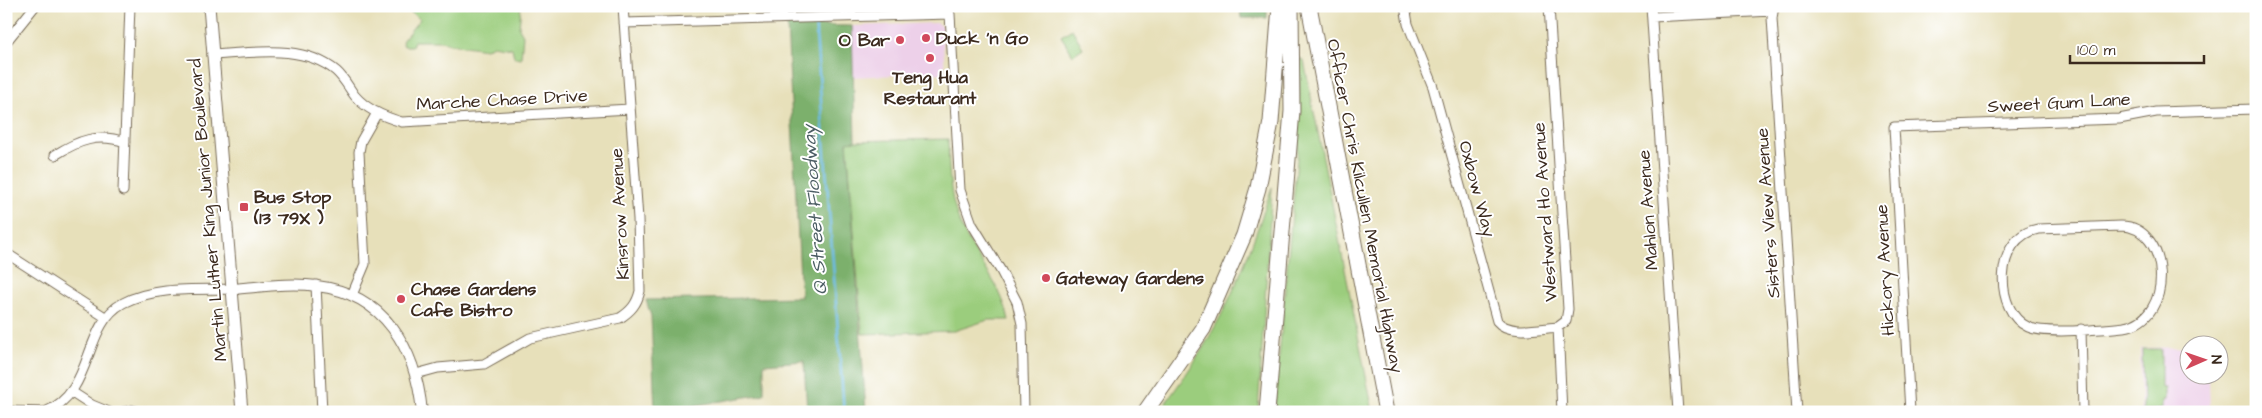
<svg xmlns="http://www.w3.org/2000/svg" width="2262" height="418" font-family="'Architects Daughter',sans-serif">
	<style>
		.built { fill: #edd0e9 }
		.green { fill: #9bcd7d; stroke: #6b7c4e }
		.forest { fill: #7cb06c; stroke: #5c6d45 }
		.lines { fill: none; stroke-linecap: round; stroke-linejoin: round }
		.stream { stroke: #6cbce7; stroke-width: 2.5 }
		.minor-casing { stroke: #776a55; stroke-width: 11 }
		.tertiary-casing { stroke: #776a55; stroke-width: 12 }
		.secondary-casing { stroke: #776a55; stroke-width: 13 }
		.motorway-casing { stroke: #776a55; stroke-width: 17 }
		.minor { stroke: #fff; stroke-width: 9 }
		.tertiary { stroke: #fff; stroke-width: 10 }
		.secondary { stroke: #fff; stroke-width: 11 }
		.motorway { stroke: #fff; stroke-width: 15 }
		.poi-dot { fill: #d1495b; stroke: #fff; stroke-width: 2 }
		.labels { text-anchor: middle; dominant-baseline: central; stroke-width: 4; stroke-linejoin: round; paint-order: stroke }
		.poi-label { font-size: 18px; font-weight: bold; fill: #3b2a1e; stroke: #fff; text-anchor: start }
		.street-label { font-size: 18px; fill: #3b2a1e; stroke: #fff }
		.water-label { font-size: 19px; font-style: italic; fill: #4c5d64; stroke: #fff }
	</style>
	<rect width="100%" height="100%" fill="#fff"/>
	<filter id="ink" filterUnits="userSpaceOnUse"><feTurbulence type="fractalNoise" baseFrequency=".02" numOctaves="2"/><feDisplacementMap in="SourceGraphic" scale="10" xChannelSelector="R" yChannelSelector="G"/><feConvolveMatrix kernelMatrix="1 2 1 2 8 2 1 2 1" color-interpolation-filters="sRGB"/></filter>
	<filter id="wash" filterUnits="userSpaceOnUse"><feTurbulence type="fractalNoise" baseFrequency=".0096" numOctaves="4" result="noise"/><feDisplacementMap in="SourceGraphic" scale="20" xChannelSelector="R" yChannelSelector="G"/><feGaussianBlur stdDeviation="1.12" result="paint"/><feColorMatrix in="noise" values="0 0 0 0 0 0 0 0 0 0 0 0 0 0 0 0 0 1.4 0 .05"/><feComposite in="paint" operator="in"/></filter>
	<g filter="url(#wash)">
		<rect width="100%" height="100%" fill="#e7e0ba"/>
		<path class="built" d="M937,23L942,27L945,73L853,77L852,26Z
			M2189,347L2190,376H2209L2210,411L2141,412L2140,348Z"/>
		<path class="green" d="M402,6H521L519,28L523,35L521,58L514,57L512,48L493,45L486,49L450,44L442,41H414L412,46H404L402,41L420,19Z
			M1072,29L1083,48L1073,55L1061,36Z
			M1300,58L1304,61L1373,412H1274L1298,148Z
			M948,139C949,172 949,204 965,234C980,264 1002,286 1009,320H988L954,331L862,334L847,141Z
			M1272,187L1258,412H1159C1178,386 1197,360 1212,332C1238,287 1255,237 1272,187Z
			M2142,349H2161V388H2165V400H2162V409L2143,411Z"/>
		<path class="forest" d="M1240,6H1267V18H1241Z
			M787,25L852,26L855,141L847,142L866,412H807L804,361L764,364V394L667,410V412H655L651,316L646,300L801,297Z"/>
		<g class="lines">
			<path class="stream" d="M814,6L844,412"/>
		</g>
	</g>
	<g filter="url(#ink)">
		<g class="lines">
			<g class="minor-casing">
				<path id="minor" d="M1405,6L1408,24L1433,87L1497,321C1509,336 1541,328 1558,327
					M1549,6L1568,309L1566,321L1558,327L1562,412
					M1651,6L1678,412
					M1774,6L1772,18L1797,412
					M1652,17L1772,11
					M624,23L950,14L960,190L972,224L1001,271L1017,302L1022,324L1024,412
					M6,42L35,6
					M212,55C253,53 302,43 336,71C344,78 349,88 355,96C367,110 384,117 402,122L630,109
					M55,155C79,140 98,133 125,142
					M123,191L130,6
					M2121,226C2170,226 2176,319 2124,327C2104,329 2046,335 2028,327C1994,312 1993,237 2038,229Z
					M6,253L105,317
					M316,285L322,412
					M352,295L365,264L359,152L361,141L377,113
					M2081,329L2083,412
					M416,374L438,368L484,364L530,338L620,318C631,311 637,304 640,291L638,219L623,6
					M72,392L92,405L109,412
					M6,411L45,412
					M45,412C95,392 82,325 123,303C155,286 198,290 233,289
					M123,412L132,410L140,412
					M1910,412L1894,127L2119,119L2156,112L2256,109"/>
			</g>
			<g class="tertiary-casing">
				<path id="tertiary" d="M233,289C260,287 290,282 317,286C385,294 416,349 422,412"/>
			</g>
			<g class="secondary-casing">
				<path id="secondary" d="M209,6L242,412"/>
			</g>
			<g class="motorway-casing">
				<path id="motorway" d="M1309,6L1386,412
					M1145,412L1203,329L1244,235L1258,188L1271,122L1280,6
					M1267,412L1292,111L1291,6"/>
			</g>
			<use href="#minor" class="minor"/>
			<use href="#tertiary" class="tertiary"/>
			<use href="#secondary" class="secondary"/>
			<use href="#motorway" class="motorway"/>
		</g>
	</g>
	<g class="poi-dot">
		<circle cx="926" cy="38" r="5"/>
		<circle cx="900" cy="40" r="5"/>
		<circle cx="930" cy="58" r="5"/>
		<rect x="239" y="202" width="10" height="10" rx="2.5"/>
		<circle cx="1046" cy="278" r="5"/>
		<circle cx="401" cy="299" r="5"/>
	</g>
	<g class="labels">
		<g class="poi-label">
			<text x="936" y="38">Duck 'n Go</text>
			<text x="890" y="40" text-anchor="end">O Bar</text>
			<text x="930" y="77" text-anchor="middle">Teng Hua<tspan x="930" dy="21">Restaurant</tspan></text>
			<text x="254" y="197">Bus Stop<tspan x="254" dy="21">(13 79X )</tspan></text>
			<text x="1056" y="278">Gateway Gardens</text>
			<text x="411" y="289">Chase Gardens<tspan x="411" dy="21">Cafe Bistro</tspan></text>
		</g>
		<g class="street-label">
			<text transform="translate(502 100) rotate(-3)">Marche Chase Drive</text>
			<text transform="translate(2059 103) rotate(-3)">Sweet Gum Lane</text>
			<text transform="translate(1477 189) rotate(75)">Oxbow Way</text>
			<text transform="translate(1365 206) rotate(79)">Officer Chris Kilcullen Memorial Highway</text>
			<text transform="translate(208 210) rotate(-95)">Martin Luther King Junior Boulevard</text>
			<text transform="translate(1648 210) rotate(-94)">Mahlon Avenue</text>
			<text transform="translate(1545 212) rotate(-94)">Westward Ho Avenue</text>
			<text transform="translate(1768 213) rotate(-94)">Sisters View Avenue</text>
			<text transform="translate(620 214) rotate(-93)">Kinsrow Avenue</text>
			<text transform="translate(1885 270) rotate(-93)">Hickory Avenue</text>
		</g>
		<g class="water-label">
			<text transform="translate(815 210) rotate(-94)">Q Street Floodway</text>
		</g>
	</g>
	<rect width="2262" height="418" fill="none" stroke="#fff" stroke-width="25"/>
	<g transform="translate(2204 360) rotate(88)"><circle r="24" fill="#ffffff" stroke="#b1aaa5"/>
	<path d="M0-4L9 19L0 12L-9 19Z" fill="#d1495b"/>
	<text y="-8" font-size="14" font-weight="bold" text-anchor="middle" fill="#3b2a1e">N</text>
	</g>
	<path d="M2070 55v8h134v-8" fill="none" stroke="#3b2a1e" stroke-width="2.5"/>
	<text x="2077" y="55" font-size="15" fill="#3b2a1e" stroke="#ffffff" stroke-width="4" paint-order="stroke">100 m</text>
</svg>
